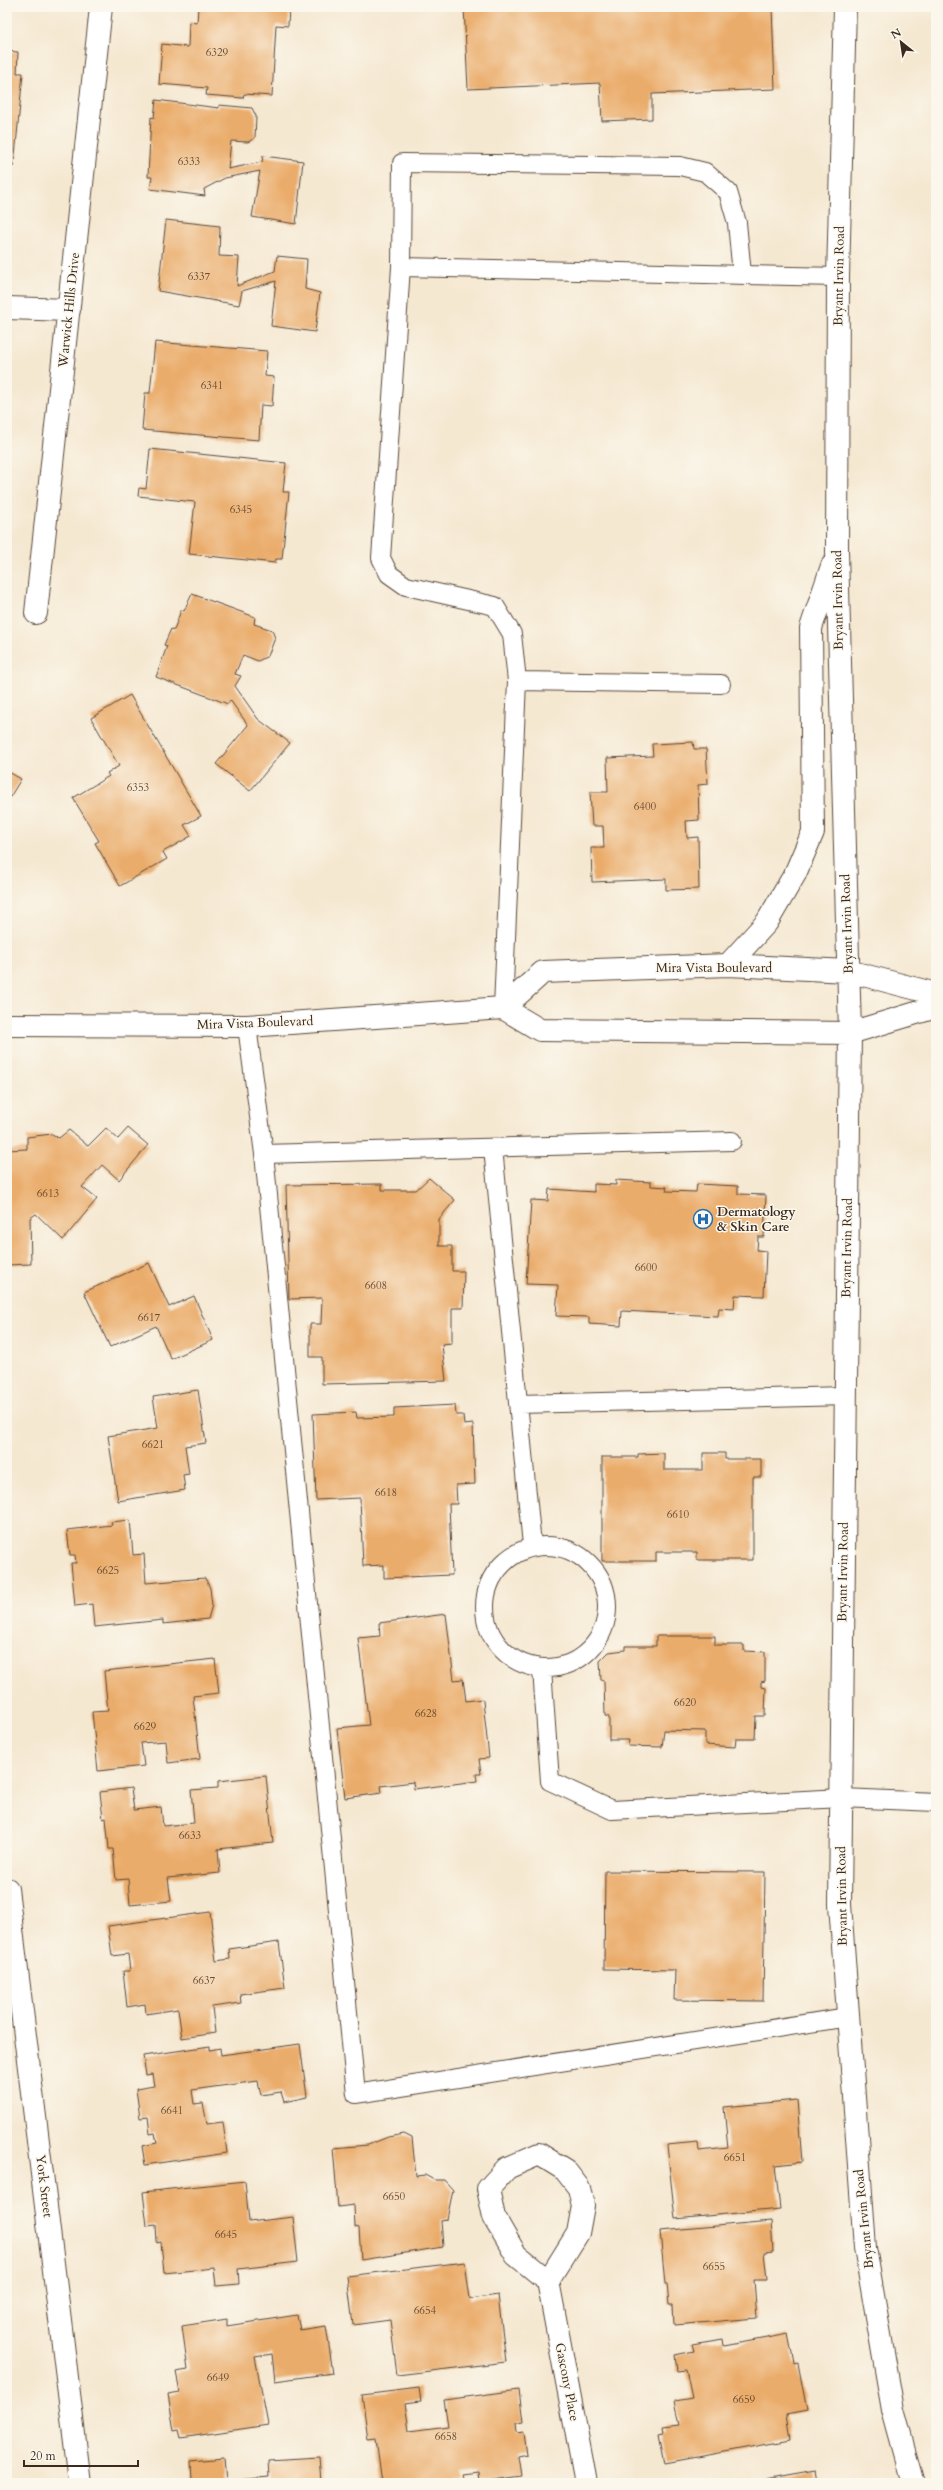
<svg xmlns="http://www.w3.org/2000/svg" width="943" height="2490" font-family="Cardo,serif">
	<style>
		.building { fill: #eaac6a }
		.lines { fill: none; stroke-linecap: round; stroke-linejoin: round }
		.lane-casing { stroke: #574639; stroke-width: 20 }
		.street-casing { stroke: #574639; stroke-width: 24 }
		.secondary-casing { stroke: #574639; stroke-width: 24 }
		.lane { stroke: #fff; stroke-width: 18 }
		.street { stroke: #fff; stroke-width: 22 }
		.secondary { stroke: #fff; stroke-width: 22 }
		.labels { text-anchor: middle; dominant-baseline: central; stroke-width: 3; stroke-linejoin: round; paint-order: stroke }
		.number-label { font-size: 11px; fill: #674a31 }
		.street-label { font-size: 13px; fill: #3b2a1e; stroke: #fbf7ec }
		.poi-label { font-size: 13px; font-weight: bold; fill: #3b2a1e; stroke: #fbf7ec; text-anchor: start }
	</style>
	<rect width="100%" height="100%" fill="#fbf7ec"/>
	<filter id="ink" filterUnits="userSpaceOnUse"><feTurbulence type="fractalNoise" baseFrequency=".025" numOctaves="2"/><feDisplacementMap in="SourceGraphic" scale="8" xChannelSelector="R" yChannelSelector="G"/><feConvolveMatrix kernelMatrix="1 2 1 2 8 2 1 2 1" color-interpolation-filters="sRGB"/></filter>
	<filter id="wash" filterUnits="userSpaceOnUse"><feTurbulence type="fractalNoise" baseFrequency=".012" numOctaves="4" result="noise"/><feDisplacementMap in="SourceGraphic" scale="16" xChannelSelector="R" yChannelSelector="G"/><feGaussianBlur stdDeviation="0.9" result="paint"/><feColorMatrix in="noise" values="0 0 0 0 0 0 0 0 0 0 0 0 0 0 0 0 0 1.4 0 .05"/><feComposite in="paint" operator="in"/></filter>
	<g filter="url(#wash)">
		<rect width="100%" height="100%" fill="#f5e8d1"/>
		<g id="blocks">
			<path class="building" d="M198,7H289L288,26L276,25L272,96L244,94L243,98L206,95L207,88L159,84L162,44L188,47L189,22L197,23Z
				M464,7H772L775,89L652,94V119L602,121L600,83L468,89Z
				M7,51L18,52L17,73H23L14,166L7,165Z
				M156,100L219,108V105L252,108L256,116L255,138L248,142L231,141L228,169L262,162L263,156L303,161L296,224L252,217L260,171L225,178L204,189L205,196L150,189L152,177H148L151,117L154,118Z
				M166,220L220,226L219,256L239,257L237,286L275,271L277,256L307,259L305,289L320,293L315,332L271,326L276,281L242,291L239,305L158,291Z
				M155,342L267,351L265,376L274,377L272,406L261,405L259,440L142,430L145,393H150Z
				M150,449L286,463L283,492H289L282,559H276L275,563L189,554L195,502L138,496L139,488L146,489Z
				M192,594L255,617L254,624L272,630L275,638L268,656L258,661L243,655L235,674L241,676L235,686L258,719L290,743L250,791L216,764L248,725L230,700L228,704L156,677L167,646L164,645L171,629L174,630L181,610L184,611Z
				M130,695L201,816L184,825L191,836L163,852L167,859L120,886L95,843L99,841L73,798L109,776L107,773L119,766L91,718Z
				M693,742L694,749H706L708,784L698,785L699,820L686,821L687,838L698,837L699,889L666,890V879L592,882L591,848H604L603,826H592L590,792H608L607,758L653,756L652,744Z
				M7,771L21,779L7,802Z
				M106,1128L118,1139L128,1128L148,1145L119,1180L102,1165L82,1187L97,1199L63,1240L36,1214L30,1218L31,1264L7,1265V1150L27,1149V1137L52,1134L59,1138L69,1130L88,1146Z
				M429,1178L455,1200L439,1219V1246H452V1271H464L463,1308H452V1343L442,1344L446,1381L322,1384V1357H310V1324H321L322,1298L289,1299L286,1185L382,1184V1190H416Z
				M616,1180L651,1182V1186L667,1187L666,1191L696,1192L697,1184L738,1186V1194L766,1195L764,1237H758L757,1250L766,1251L764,1296L735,1295L734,1309L719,1308L718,1316L622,1311L621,1326L589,1324V1317L556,1316L558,1285L526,1284L531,1200L548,1201L549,1189L594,1192V1184L616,1185Z
				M149,1263L169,1307L194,1296L213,1340L171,1359L156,1326L110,1347L84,1292Z
				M198,1390L206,1443L185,1446L189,1474L183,1475L185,1490L118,1501L108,1436L158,1428L153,1397Z
				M455,1405L456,1415H463L464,1425L473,1424L475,1484L456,1485L457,1504H449L452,1575L384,1578V1565L363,1566L360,1498L316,1500L313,1414L356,1412L357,1418L394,1417V1408Z
				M664,1453V1470H703V1453H725V1459H761V1477H753V1560H697V1552H656V1561H602V1457H638V1454Z
				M130,1520L133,1555L144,1554L146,1583L205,1578L210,1588L212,1605L208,1619L163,1624V1620L94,1627L92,1604L75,1606L71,1563H76L75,1555H70L67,1530L112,1525L111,1522Z
				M446,1614L454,1680L463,1679L466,1701L482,1699L483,1701L489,1758L479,1759L481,1774H476L477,1781L414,1789L413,1782L381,1786L382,1793L345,1798L337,1728L369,1725L358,1638L380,1636L379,1623Z
				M656,1636H715V1645H744V1651L765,1652V1681L761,1682V1687L766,1688L765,1716H756L755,1739H736L735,1747L705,1745V1731L664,1730L662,1747L628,1746L629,1740H609V1717L605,1716L604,1681L601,1680L600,1661L609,1652L625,1650V1646H656Z
				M215,1659L219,1693L193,1696L200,1759L168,1763L166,1741L141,1743L144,1766L98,1771L92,1712L108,1711L104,1671Z
				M266,1776L273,1843L218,1849L220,1873L168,1878L171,1901L130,1905L128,1879L116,1880L113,1849H109L106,1818L103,1819L100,1792L131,1788L134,1810L161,1807L163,1826L194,1823L191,1790L218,1788V1781Z
				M605,1871L765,1872L763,2001L674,2000L675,1970L604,1969Z
				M210,1912L216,1961L230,1959L229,1949L279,1942L285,1988L240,1994L241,2003L212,2007L215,2033L182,2038L178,2009L146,2014L145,2004L127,2007L123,1971H130L128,1954L112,1956L108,1926Z
				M300,2044L307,2097L284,2102L281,2092L261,2095L258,2081L192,2090L194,2104L203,2103L207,2124L223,2122L227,2153L145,2165L142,2146L157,2143L155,2133L150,2134L148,2117L140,2118L136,2089L154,2086L152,2074L146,2075L143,2056L210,2046V2050L220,2048L221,2055Z
				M797,2100L802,2162L775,2165L780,2209L675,2219L667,2145L698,2142L699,2151L728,2148L724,2107Z
				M404,2134L412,2138L416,2176L425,2175L434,2180H444L453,2190L447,2219L441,2220L443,2247L361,2260L359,2228L355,2227L354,2205L338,2207L333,2148L368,2145L388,2137Z
				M245,2181L249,2222L293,2217L298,2262L238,2269L239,2284L216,2286L214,2268L164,2273L161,2242L157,2243L156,2225L147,2226L143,2192Z
				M771,2221L773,2251L764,2252L767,2280H754L757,2318L674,2325L673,2305H669L667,2284H665L660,2231Z
				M465,2262L470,2299L498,2295L506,2362L397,2375L390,2320L353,2325L347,2276Z
				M297,2315L300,2330L326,2326L333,2373L275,2381L272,2354L255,2357L268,2425L181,2438L179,2430L174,2431L168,2394L180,2392L176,2372L188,2370L182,2326L227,2319V2326Z
				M788,2334L794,2364L798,2363L807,2411L786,2415L790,2440L665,2463L659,2433L664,2432L663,2426L680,2424L675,2401L692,2398L686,2370L677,2371L675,2355L694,2351L692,2344L723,2339L724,2346Z
				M419,2388L421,2401L405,2403L409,2431L448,2426L444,2400L519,2390L523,2422L516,2423L517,2433L525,2432L528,2454L518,2456L521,2476L479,2482L478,2472L462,2474L464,2482L457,2483H382L376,2438L368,2439L362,2395Z
				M319,2457L321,2483H189L192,2482L191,2461L224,2458L226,2481L269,2477L268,2460Z
				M815,2471L817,2483H754V2482Z"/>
		</g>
	</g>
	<g filter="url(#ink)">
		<use href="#blocks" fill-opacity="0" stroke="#574639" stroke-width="1"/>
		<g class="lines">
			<g class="lane-casing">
				<path id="lane" d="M401,267L402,163L680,166L705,172L728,192L737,223L742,274
					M517,681L512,634L495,606L406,586L389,574L381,558L401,267L838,277
					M503,1008L517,681L721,684
					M247,1026L264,1154L356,2094L848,2017
					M493,1148L532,1545
					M264,1154L732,1141
					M518,1404L846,1396
					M485 1607a61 61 0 1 1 122 0a61 61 0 1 1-122 0Z
					M542,1669L550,1781L612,1810L842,1798L936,1802"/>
			</g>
			<g class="street-casing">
				<path id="street" d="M7,308L69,310
					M36,613L101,7
					M7,1889L80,2483
					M539,2154L565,2170L579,2188L583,2206L578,2233L548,2281L516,2255L494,2217L488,2189L507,2168Z
					M548,2281L586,2483"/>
			</g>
			<g class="secondary-casing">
				<path id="secondary" d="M845,7L838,277L837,551L850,1033L840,1904L865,2248L893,2410L913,2483
					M728,965L767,922L795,874L813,832L811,628L832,566
					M503,1008L543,972L728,965L848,971L936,994
					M7,1025L247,1026L503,1008L540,1030L850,1033L936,1007"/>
			</g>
			<use href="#lane" class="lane"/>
			<use href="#street" class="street"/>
			<use href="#secondary" class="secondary"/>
		</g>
	</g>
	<defs>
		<g id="hospital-ring" transform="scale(1)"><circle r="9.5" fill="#fbf7ec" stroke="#1f6fb2" stroke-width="1.5"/><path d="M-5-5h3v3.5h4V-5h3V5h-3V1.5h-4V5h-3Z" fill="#1f6fb2"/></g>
	</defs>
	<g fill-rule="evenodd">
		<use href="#hospital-ring" x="703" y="1219"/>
	</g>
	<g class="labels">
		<g class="number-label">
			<text x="217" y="52">6329</text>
			<text x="189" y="161">6333</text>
			<text x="199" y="276">6337</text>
			<text x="212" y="385">6341</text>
			<text x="241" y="509">6345</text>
			<text x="138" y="787">6353</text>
			<text x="645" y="806">6400</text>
			<text x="48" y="1193">6613</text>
			<text x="646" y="1267">6600</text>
			<text x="376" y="1285">6608</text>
			<text x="149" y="1317">6617</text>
			<text x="153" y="1444">6621</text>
			<text x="386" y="1492">6618</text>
			<text x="678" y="1514">6610</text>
			<text x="108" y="1570">6625</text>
			<text x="685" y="1702">6620</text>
			<text x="426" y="1713">6628</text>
			<text x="145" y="1726">6629</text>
			<text x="190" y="1835">6633</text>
			<text x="204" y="1980">6637</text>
			<text x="172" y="2110">6641</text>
			<text x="735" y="2157">6651</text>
			<text x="394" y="2196">6650</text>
			<text x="226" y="2234">6645</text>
			<text x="714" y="2266">6655</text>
			<text x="425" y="2310">6654</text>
			<text x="218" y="2377">6649</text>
			<text x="744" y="2399">6659</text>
			<text x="446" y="2436">6658</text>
		</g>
		<g class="street-label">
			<text transform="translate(839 276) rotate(-89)">Bryant Irvin Road</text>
			<text transform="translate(69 310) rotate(-84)">Warwick Hills Drive</text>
			<text transform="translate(838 600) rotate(-91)">Bryant Irvin Road</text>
			<text transform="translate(847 924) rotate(-92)">Bryant Irvin Road</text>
			<text x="714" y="968">Mira Vista Boulevard</text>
			<text transform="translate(255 1023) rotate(-2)">Mira Vista Boulevard</text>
			<text transform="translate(847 1248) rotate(-89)">Bryant Irvin Road</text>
			<text transform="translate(843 1572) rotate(-89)">Bryant Irvin Road</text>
			<text transform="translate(842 1896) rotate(-91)">Bryant Irvin Road</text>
			<text transform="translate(44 2186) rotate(83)">York Street</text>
			<text transform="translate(864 2219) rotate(-96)">Bryant Irvin Road</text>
			<text transform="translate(567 2382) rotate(79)">Gascony Place</text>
		</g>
		<g class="poi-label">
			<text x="717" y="1212">Dermatology<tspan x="717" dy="15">&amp; Skin Care</tspan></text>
		</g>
	</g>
	<rect width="943" height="2490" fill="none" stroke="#fbf7ec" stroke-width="24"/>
	<g transform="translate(901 42) rotate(330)" stroke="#fbf7ec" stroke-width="3" paint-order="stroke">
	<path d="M0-3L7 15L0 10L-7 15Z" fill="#3b2a1e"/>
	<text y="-6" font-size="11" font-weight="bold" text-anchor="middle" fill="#3b2a1e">N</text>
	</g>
	<path d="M24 2460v6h114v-6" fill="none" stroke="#3b2a1e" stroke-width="2"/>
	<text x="30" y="2460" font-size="12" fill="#3b2a1e" stroke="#fbf7ec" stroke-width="3" paint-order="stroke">20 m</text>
</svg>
